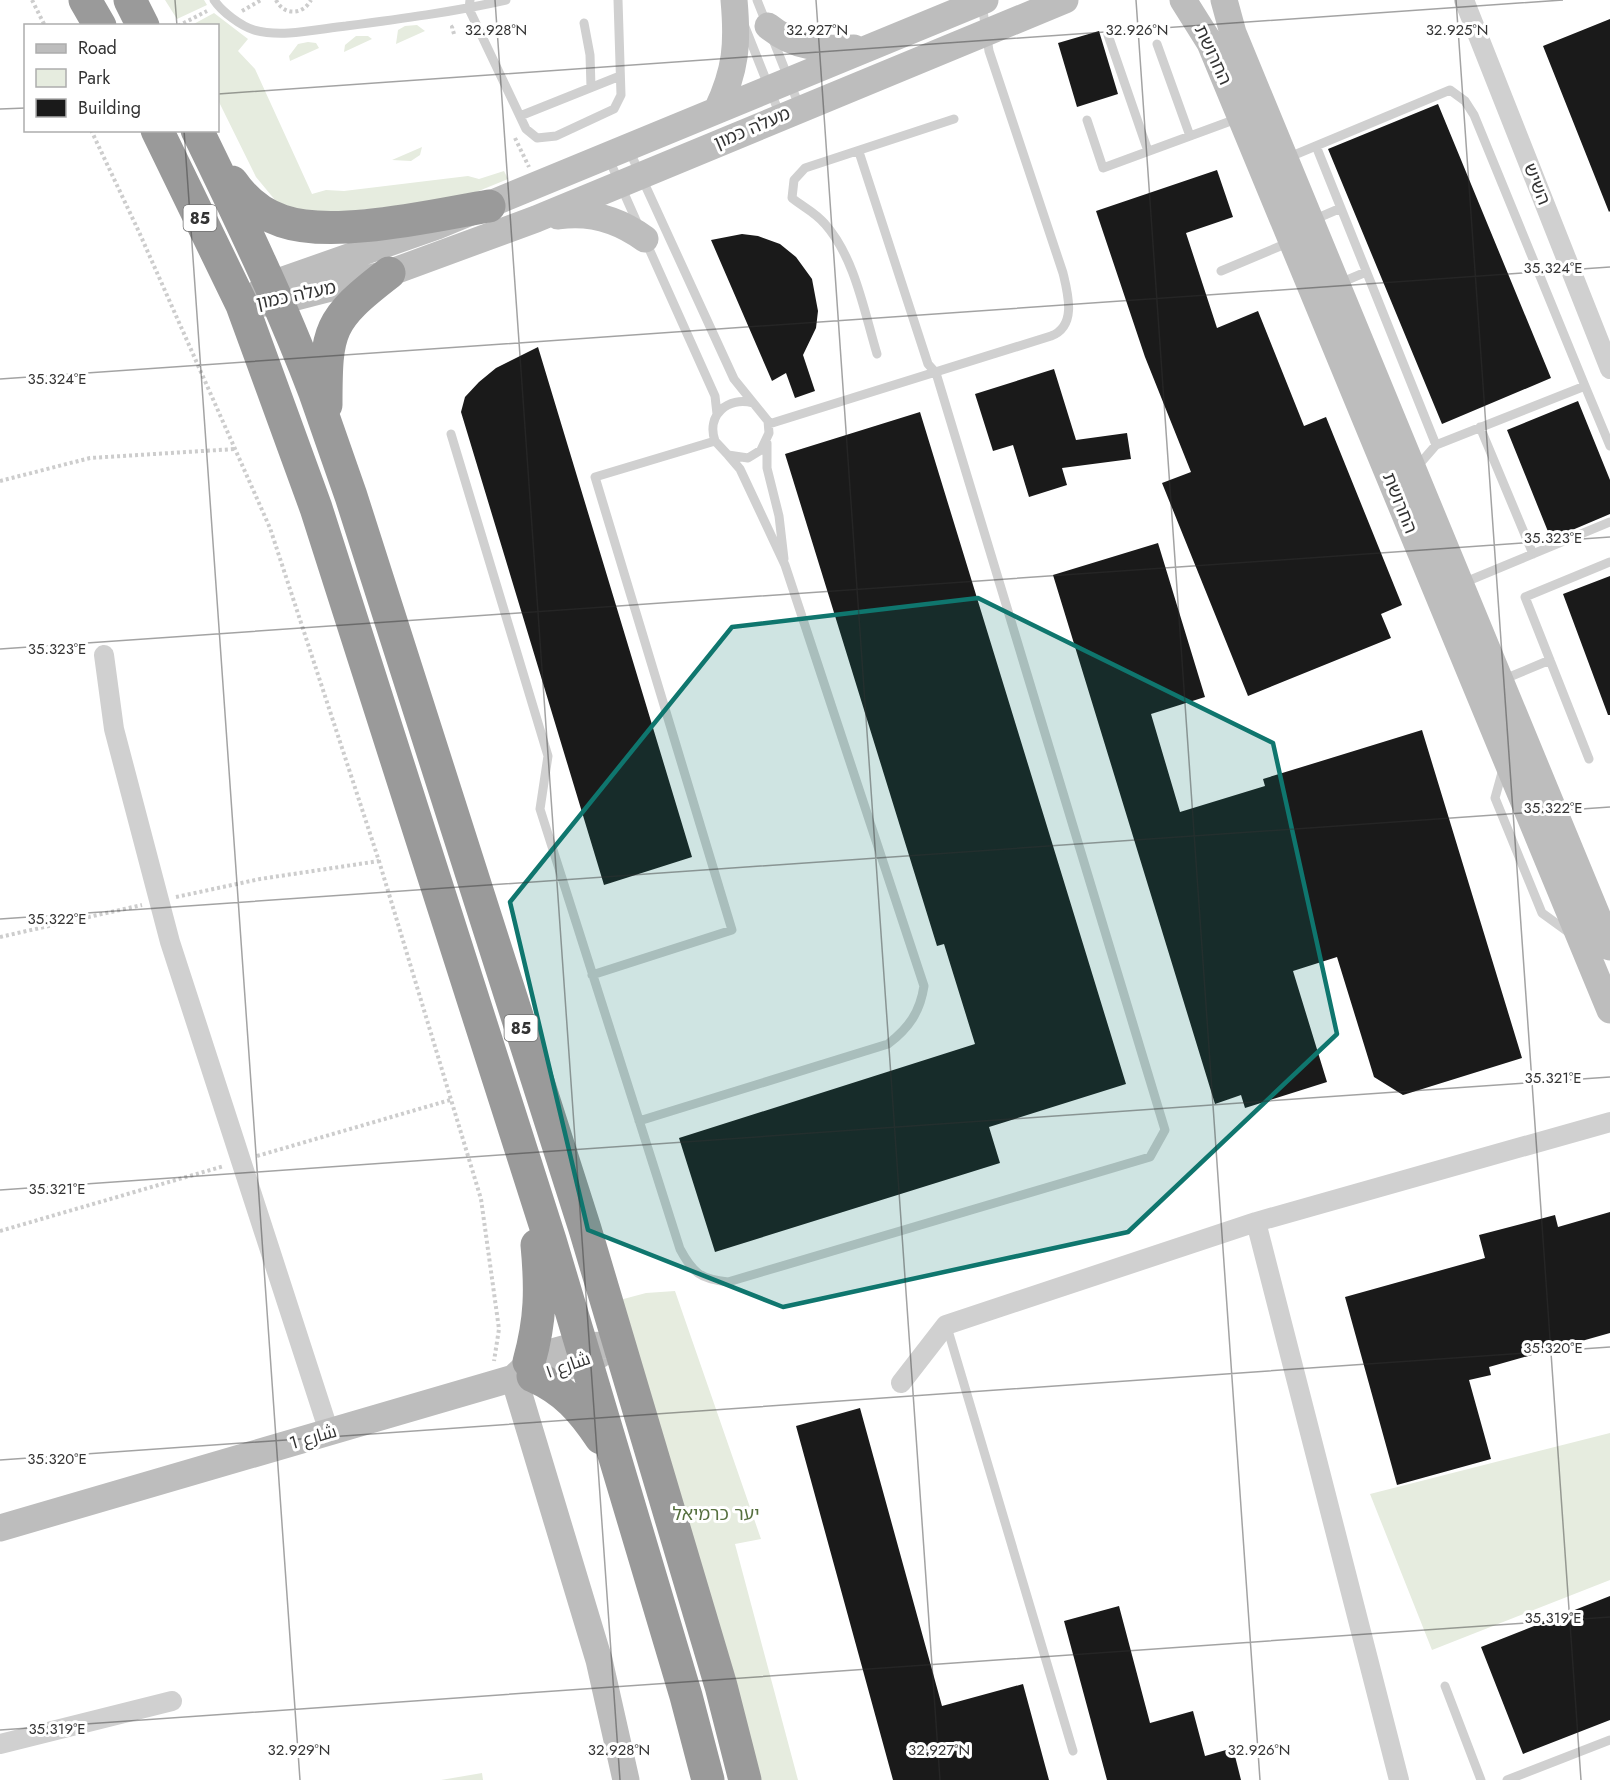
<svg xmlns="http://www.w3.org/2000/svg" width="1610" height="1780" font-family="Jost,Cairo,'Noto Sans Hebrew',sans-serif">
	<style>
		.green { fill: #e6ecdf }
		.building { fill: #1a1a1a }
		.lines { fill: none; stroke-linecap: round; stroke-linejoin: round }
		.path { stroke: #cdcdcd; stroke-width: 4; stroke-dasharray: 3 3; stroke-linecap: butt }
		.lane { stroke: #d0d0d0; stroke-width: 9 }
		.street { stroke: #d0d0d0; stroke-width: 20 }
		.secondary { stroke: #bdbdbd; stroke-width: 27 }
		.highway { stroke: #9a9a9a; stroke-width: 33 }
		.marked { fill: #0f766e; fill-opacity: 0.2; stroke: #0f766e; stroke-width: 4.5; stroke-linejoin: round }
		.ticks { fill: none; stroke: #333; stroke-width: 1.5; stroke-opacity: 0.45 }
		.labels { text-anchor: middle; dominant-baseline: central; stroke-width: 6; stroke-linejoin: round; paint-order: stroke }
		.shield { fill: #fff; stroke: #707070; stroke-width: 1.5 }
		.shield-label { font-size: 16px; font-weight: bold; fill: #333 }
		.street-label { font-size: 18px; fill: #333; stroke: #fff }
		.park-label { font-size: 18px; fill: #56703f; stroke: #fff }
		.ticks-label { font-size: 15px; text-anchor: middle; fill: #333; stroke: #fff; stroke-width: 6; stroke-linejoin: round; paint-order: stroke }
	</style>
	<rect width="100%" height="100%" fill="#fff"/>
	<path class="green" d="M165,0H204L207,5L177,19Z
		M214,13L248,39L238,51L255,69L312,194L326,190L344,191L468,176L479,179L504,171L508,179L469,195L438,202L321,214L280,206L256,177L218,100V26H190Z
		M417,25L425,31L396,44L398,30L405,26Z
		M356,36H368L372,39L344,52L345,45Z
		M308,42L316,43L319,48L290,61L289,56L298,44Z
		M422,147L420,155L411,161L392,160Z
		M675,1291L761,1539L735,1544L798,1780H754L616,1301L646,1293Z
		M1610,1433V1580L1432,1650L1370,1494Z
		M482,1773L483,1780H441Z"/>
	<path class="building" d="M1610,19V211L1609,212L1543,46Z
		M1099,31L1118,94L1077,107L1058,43Z
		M1438,104L1551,378L1442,424L1328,149Z
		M1217,170L1233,217L1186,233L1217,328L1258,311L1304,426L1326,417L1402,605L1381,614L1391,638L1248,696L1162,483L1191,472L1145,357L1096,211Z
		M742,234L758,236L780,244L796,257L812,279L818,311L816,328L803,355L815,391L795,398L786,373L772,381L711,240Z
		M538,347L692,857L604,885L461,412L465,397L479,382L496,368Z
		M1054,369L1076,440L1127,433L1131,459L1062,468L1067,485L1029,497L1013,445L993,451L975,394Z
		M1578,401L1610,480V514L1551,539L1507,430Z
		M920,412L1126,1084L989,1127L1000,1163L715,1252L679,1138L975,1044L944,944L937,946L785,454Z
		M1158,543L1205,697L1151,714L1180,812L1265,786L1263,779L1422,730L1522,1058L1403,1095L1374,1077L1337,957L1293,971L1327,1082L1245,1108L1241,1095L1215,1104L1053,575Z
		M1610,576V715H1608L1563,594Z
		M1610,1212V1333L1489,1367L1491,1375L1469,1380L1491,1459L1397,1485L1345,1297L1485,1258L1479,1235L1555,1215L1558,1227Z
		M860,1408L942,1706L1023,1684L1049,1780H893L796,1426Z
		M1610,1596V1720L1523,1754L1481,1647Z
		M1119,1606L1150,1723L1193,1711L1205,1756L1233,1748L1241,1780H1107L1064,1621Z"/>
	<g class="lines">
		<path class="path" d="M32,0L45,26
			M276,0C284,16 303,15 311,0
			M242,11L261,0
			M178,26L207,11
			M454,34L452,27L456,25
			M91,130L139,232L270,528L379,861L481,1199L499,1329L494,1361
			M515,138L529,167
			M0,481L90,458L235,449
			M176,897L260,879L379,861
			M0,937L142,905
			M257,1156L450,1100
			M0,1231L224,1166"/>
		<path class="lane" d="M214,0C222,12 241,26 254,30C282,38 318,29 346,26C400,19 453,12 506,0
			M470,0L469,9L526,129L537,138L556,136L614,109L621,95L618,0
			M757,0L767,25
			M584,23L590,55L591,87
			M745,27L780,115
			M1108,35L1148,151
			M772,37L800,108
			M1157,44L1190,136
			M520,116L620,76
			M1087,120L1103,168L1239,118
			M1316,146L1436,445
			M629,150L734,379L768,421L769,433L761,450L748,458L728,455L715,441C706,415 728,396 753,403
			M608,157L639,227
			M1287,158L1450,90L1465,101L1474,115L1585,386
			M1313,220L1341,208
			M646,242L715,396L717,414
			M1221,271L1290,242
			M1340,283L1366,272
			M877,354C864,311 855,258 825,224C815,212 803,207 792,198L794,180L805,168L954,119
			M769,424L1051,336C1077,326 1068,294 1063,273L989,51L982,4
			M1480,427L1533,554
			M451,434L548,756L540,809L680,1249C693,1273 700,1279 728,1282L1150,1157L1165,1130L936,373L928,364L859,152
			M767,443V468L779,516L784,559
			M1416,468L1436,445L1585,386L1610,446
			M1463,583L1610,522
			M1502,680L1550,660
			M1589,759L1525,597L1610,562
			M1503,769L1495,798L1542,913L1571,934
			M592,975L732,930L595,477L715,441
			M639,1121L888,1044C909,1028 920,1012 924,986L785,565L740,469L728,455
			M947,1327L1073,1751
			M1445,1686L1481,1780
			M1507,1780L1610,1740"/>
		<path class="street" d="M1464,0L1610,369
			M104,655L114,729L170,942L329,1432
			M901,1383L946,1325L1256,1222
			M0,1744L172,1701
			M1399,1780L1256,1222L1610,1122"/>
		<path class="secondary" d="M1183,0L1210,43L1610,1010
			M1224,0L1233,33L1610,947
			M768,26C795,48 820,49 854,48
			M717,110C736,70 738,44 734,0
			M558,216C590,211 619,220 645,239
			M253,297L269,285L437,226L985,0
			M242,305L277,302L389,273L536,219L1065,0
			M521,1377L553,1372L599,1355
			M514,1378L599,1660L626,1780
			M0,1528L514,1378C544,1345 578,1345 620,1345"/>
		<path class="highway" d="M85,0L100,26
			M130,0L143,26
			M157,130L242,305L316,508L550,1240L686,1696L708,1780
			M197,130C239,216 281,303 315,393C327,427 339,462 351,496L585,1229L721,1686L745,1780
			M232,182C245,201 261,214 282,221C334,239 435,215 489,206
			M326,405C326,329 328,320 389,273
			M529,1362C541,1319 541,1288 537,1245
			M533,1376C565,1390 582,1410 601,1438"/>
	</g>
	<path class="marked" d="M978,598L1273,743L1337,1034L1128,1232L783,1307L588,1230L510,902L732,627Z"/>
	<path class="ticks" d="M175,0L177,26M495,0L620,1780M816,0L940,1780M1136,0L1260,1780M1456,0L1581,1780M218,94L1563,0M0,109L26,108M184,130L300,1780M0,379L1610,267M0,649L1610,537M0,919L1610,807M0,1190L1610,1077M0,1460L1610,1347M0,1730L1610,1617"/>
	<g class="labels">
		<g class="shield">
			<rect x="183.5" y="205" width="33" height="26" rx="4.5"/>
			<rect x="504.5" y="1015" width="33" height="26" rx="4.5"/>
		</g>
		<g class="shield-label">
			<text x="200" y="218">85</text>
			<text x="521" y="1028">85</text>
		</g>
		<g class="street-label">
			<text transform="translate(1213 55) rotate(65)">החרושת</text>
			<text transform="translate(752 128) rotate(-23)">מעלה כמון</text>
			<text transform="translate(1537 184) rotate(68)">השיש</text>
			<text transform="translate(296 295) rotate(-12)">מעלה כמון</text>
			<text transform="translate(1400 503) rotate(68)">החרושת</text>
			<text transform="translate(568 1365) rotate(-19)">شارع ١</text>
			<text transform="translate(313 1437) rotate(-16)">شارع 1</text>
		</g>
		<g class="park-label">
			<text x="716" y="1514">יער כרמיאל</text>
		</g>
	</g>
	<g class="ticks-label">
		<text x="496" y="35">32.928°N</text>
		<text x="817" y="35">32.927°N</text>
		<text x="1137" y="35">32.926°N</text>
		<text x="1457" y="35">32.925°N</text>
		<text x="1553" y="273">35.324°E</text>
		<text x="57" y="384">35.324°E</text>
		<text x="1553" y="543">35.323°E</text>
		<text x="57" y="654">35.323°E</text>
		<text x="1553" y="813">35.322°E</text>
		<text x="57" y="924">35.322°E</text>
		<text x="1553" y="1083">35.321°E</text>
		<text x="57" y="1194">35.321°E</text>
		<text x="1553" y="1353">35.320°E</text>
		<text x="57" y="1464">35.320°E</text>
		<text x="1553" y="1623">35.319°E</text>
		<text x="57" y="1734">35.319°E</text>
		<text x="299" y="1755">32.929°N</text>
		<text x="619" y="1755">32.928°N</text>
		<text x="939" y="1755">32.927°N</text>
		<text x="1259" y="1755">32.926°N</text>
	</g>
	<rect x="24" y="24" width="195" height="108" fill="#ffffff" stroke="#adadad" stroke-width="1.5"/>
	<rect x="36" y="44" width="30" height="9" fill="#bdbdbd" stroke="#adadad" stroke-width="1.5"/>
	<text x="78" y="54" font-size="18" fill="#333333">Road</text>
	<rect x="36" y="69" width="30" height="18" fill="#e6ecdf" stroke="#adadad" stroke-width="1.5"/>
	<text x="78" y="84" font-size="18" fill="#333333">Park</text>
	<rect x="36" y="99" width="30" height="18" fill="#1a1a1a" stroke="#adadad" stroke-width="1.5"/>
	<text x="78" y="114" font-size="18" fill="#333333">Building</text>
</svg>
